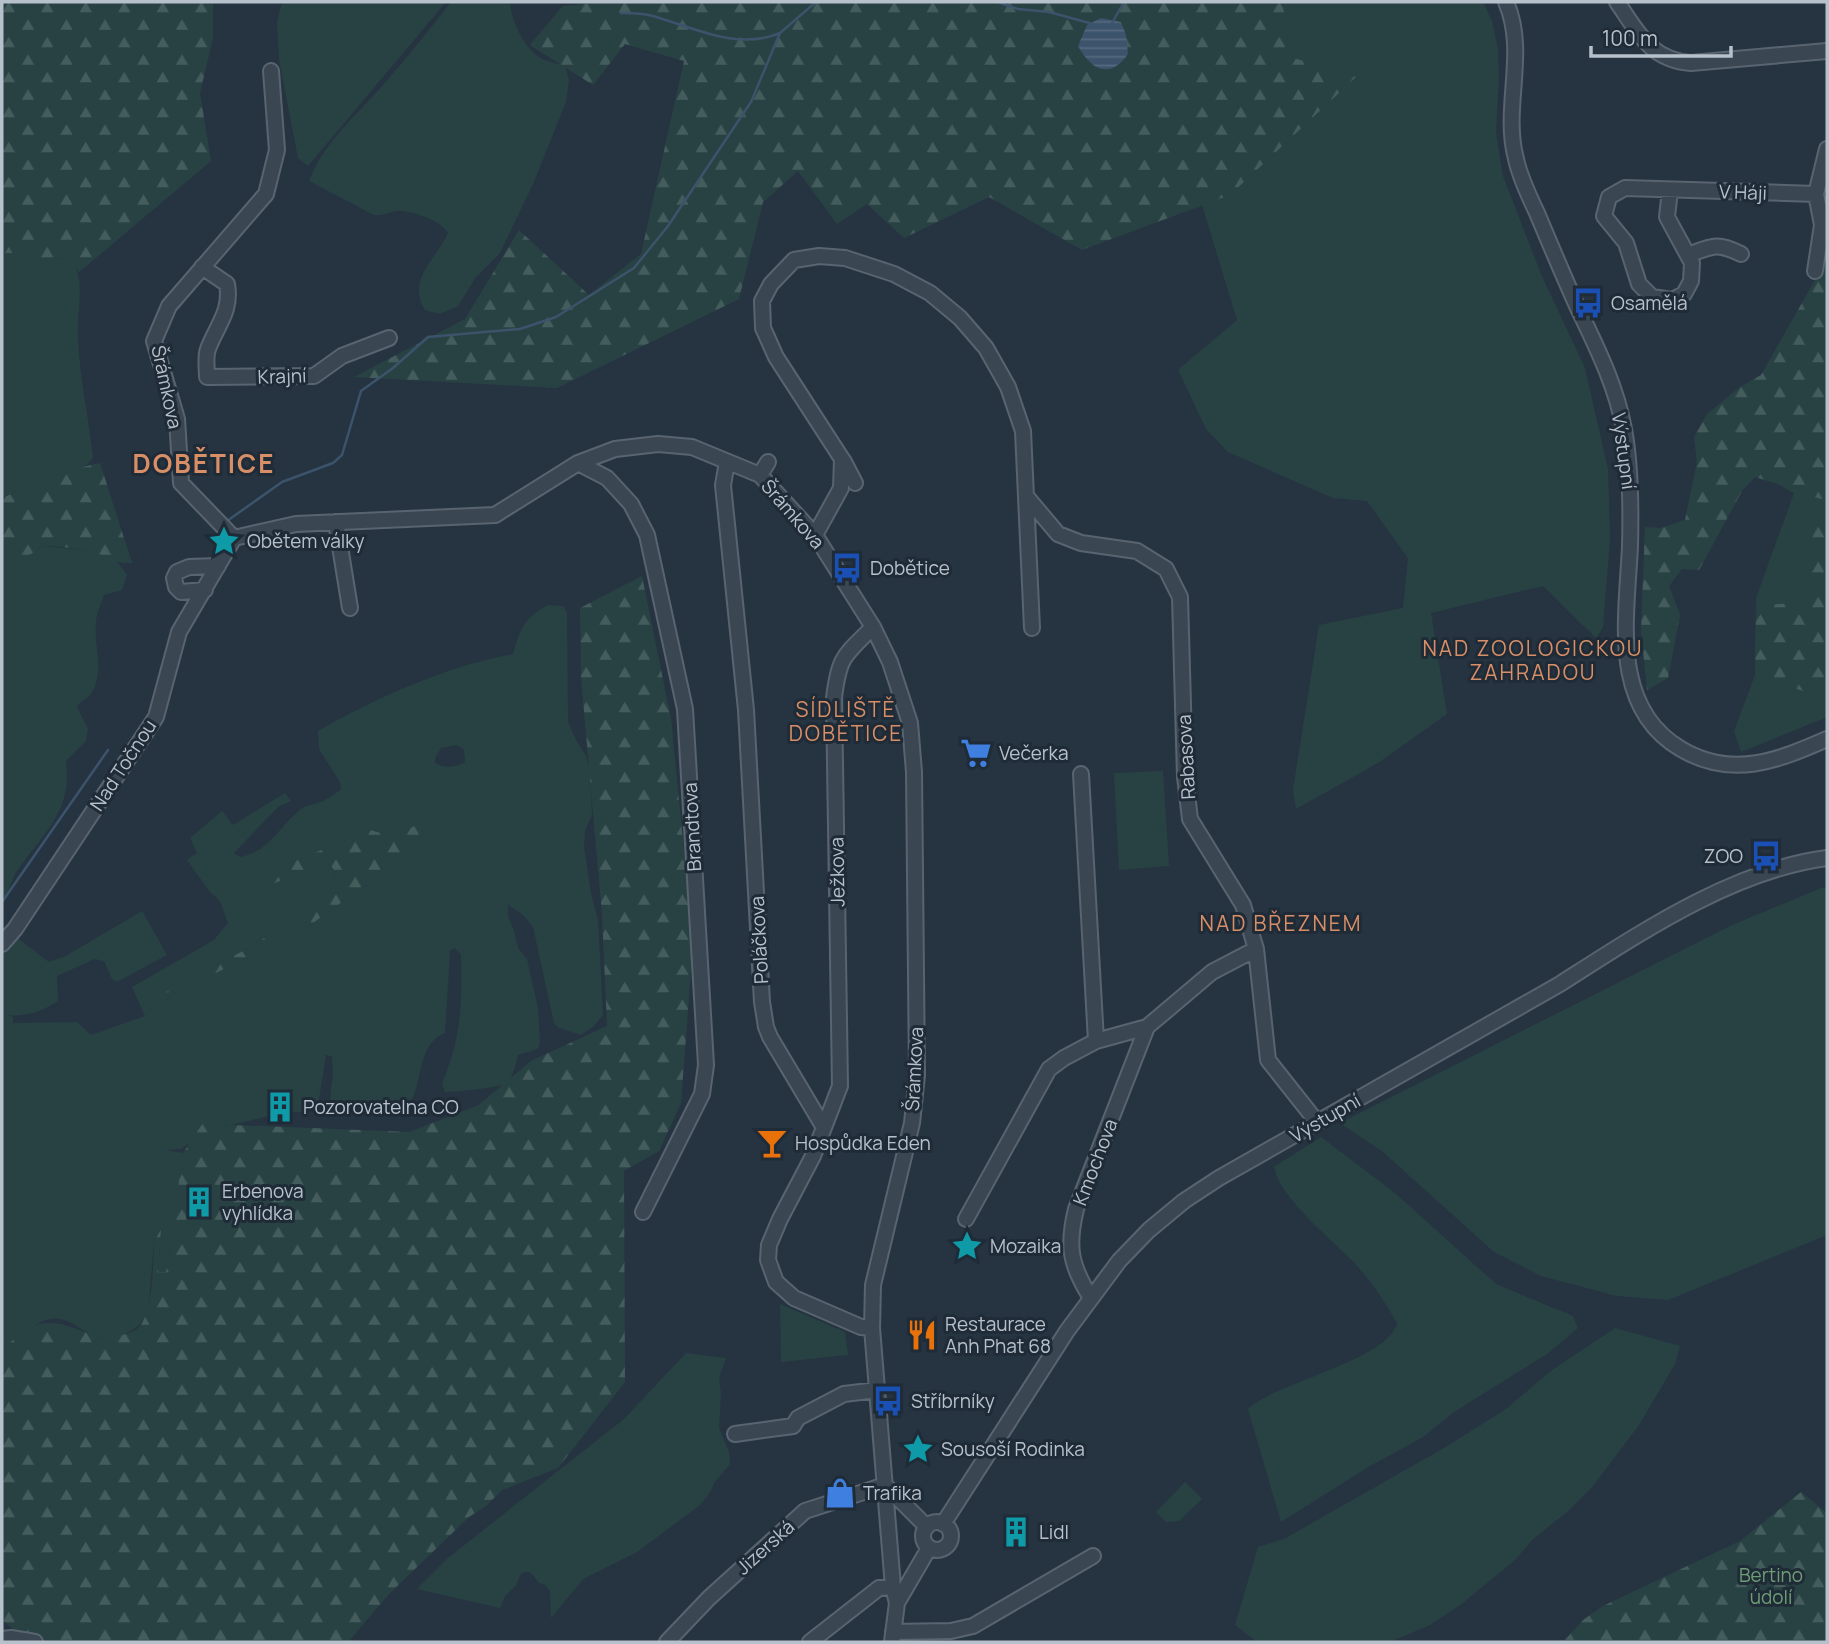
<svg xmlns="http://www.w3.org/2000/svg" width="1829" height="1644" font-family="Manrope,sans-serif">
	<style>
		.green { fill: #284243; fill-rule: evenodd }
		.forest { fill: url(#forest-firs) }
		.water { fill: url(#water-rules) }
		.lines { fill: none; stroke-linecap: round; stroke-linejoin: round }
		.stream { stroke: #3b536b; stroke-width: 2.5 }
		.minor-casing { stroke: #58646f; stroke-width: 18 }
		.minor { stroke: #3a4652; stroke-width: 14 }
		.labels { text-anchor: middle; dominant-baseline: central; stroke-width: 6; stroke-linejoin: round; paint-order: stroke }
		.street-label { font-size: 19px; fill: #b7c1cc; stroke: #1f2b37 }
		.poi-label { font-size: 19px; fill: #b7c1cc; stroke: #1f2b37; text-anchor: start }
		.park-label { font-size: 19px; fill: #6e9d75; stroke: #1f2b37 }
		.neighbourhood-label { font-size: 21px; letter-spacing: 2px; fill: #d88e66; stroke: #1f2b37 }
		.district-label { font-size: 26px; font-weight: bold; letter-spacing: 2px; fill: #d88e66; stroke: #1f2b37 }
	</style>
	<defs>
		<pattern id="forest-firs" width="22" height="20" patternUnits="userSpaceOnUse" patternTransform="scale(1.75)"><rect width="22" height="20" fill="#284243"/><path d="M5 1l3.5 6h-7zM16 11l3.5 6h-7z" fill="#455c5d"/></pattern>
		<pattern id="water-rules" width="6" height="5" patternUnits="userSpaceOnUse" patternTransform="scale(1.75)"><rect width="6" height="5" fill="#3b536b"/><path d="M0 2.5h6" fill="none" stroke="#556a7f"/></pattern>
	</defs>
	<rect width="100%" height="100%" fill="#263442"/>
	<path class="green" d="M282,2H446L308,166L298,158L279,60L277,22Z
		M451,2H510C511,20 523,46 539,57C546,62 557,62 565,67L569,80L566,102L533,184L500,253L476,277L458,306L440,314L425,310C406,279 436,260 448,233C441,220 411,210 397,211C388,212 384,216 374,215L309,181C322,144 357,115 382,86C406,59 429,30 451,2Z
		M1282,2H1483L1492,21L1498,49L1499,78L1496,132L1503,176L1541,274L1585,368L1608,469L1610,538L1603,627L1596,638L1543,586L1431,613L1447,714L1378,763L1296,809L1293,790L1319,625L1403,608L1408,558L1367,501L1333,498L1228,452L1206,429L1178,370L1237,320L1202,205L1230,195L1355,77L1294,58Z
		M2,253H19L34,260L65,258L73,260C86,286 76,313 78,340C80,380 89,419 93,458L86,465L2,498Z
		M1827,293V717L1741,752L1734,731L1755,675L1756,598L1794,493L1792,415Z
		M43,546L80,550L114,557L127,575L122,590L104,595C101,604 97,612 96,621C93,644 105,670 92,692C89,698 81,700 77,707L88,729L86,741L66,761C73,812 43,833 17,871C11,880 10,892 2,899V555C19,559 28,554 43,546Z
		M548,605L563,606L567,613L568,722L576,740L586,756L590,771L592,815L585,831L584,847L591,893L598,920L603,1015L594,1026L581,1035L559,1028L554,1023L533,927L523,915L508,905V916L514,931L518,948L527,959L538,1008L540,1042L538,1049L518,1055C516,1063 513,1076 508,1083C505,1087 454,1092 445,1092L442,1083C462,1036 462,1004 461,954L454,948L450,951L445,1033C407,1048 432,1110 388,1116C376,1118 362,1115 350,1114C322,1112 332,1092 333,1073C333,1067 332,1062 332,1056L326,1055L318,1105L313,1110L272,1115L227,1126L214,1125L181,1149L166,1150L183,1153L166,1272H158L161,1230H155L148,1314C135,1333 113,1344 91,1334C77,1328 67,1316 50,1319C33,1323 19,1340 2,1346V952L16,937L49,962L64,957L142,911L167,955L117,982L112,979L104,961L95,959L57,976L58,1001C42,1011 27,1017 8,1015L13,1017V1023L77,1022L91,1035L145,1016L132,987L214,940L228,923L220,901L210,892L187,860L197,853L190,838L222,811L233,825L285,793L291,801L278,807L234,853L240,857C271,851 278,827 301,809C309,804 319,804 327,799C332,796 337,792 341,789L340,782L319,749L318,731C378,697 445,667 513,654C521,628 523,619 548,605ZM456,745L464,749L465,762C458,767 444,769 435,763V758L441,748ZM425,822L428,829L415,842L403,864L391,869L383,879L364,886L309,926L289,933L268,947L170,996L159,1005L197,970L215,965L255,945L335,884C335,872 335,867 324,862L275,883L239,907L294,861L371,830C390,838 407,830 425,822Z
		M1163,771L1169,866L1119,870L1114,773Z
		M1821,888H1827V1235L1668,1300L1617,1296L1541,1276L1494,1252L1383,1152L1340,1123L1732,925Z
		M1321,1137L1395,1193L1496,1284L1573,1316L1578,1328L1547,1354L1454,1412L1423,1437L1370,1466L1281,1522L1248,1409C1279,1381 1389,1360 1397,1323C1386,1304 1374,1285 1360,1269C1336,1242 1280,1200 1274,1167Z
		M780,1304L845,1332L848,1355L781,1362Z
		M1615,1328L1680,1346L1675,1364L1639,1425L1593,1486L1568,1511L1533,1539L1514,1561L1459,1606L1430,1625L1390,1642H1257L1235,1625L1258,1547L1284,1539L1444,1448L1506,1409L1552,1370Z
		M686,1353L726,1358L719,1378L721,1395L719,1428L729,1452L730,1464L714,1483L711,1491L700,1505L637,1552L583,1579L551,1618L550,1591L544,1584L539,1583C533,1577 532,1568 521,1574L516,1585L505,1596L500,1608L417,1589L448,1558L624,1419Z
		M1185,1482L1202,1499L1179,1521L1166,1522L1156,1512Z"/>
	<path class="forest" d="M2,2H213V38L200,93L211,161L79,272L73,261L64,258L34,260L19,253H2Z
		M605,2H1282L1294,58L1356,77L1230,195L1082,250L989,197L904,238L867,204L837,224L798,171L763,202L739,299L557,388L354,377L465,319L519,230L589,295L641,254L684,61L625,44L593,85L530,45L563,6Z
		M1827,265V500L1794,493L1778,484L1755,477L1742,491L1699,570L1682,569L1669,586L1680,615L1668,678L1647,690L1641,631L1645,527L1661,528L1685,520L1697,462L1694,437L1707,414L1740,387L1761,375L1819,273Z
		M100,463L132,563L118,562C111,554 55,544 43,546C38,547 34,553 29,555C21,559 10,557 2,555V498L69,470Z
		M1827,513L1825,593H1827L1825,646L1827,648V694L1803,691L1755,675L1756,605L1805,603L1811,600L1809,556L1814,526Z
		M642,576L671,719L693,942L681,1103L659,1151L624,1171L625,1382L558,1468L502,1490L486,1506L469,1517L390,1593L348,1642H29L2,1620V1346C16,1341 27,1328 40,1324C61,1319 81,1333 100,1336V1338C112,1335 127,1337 137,1329C155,1315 153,1253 155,1229L161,1230L158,1272H166L183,1153L203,1123L227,1126L234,1125L409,1132L479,1105L531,1061L607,1026L602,914L581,677L580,608Z
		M425,821L429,823L428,829L415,842V853L403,864L391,869L384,879L364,886L309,926L289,933L268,947L170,996L159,1005L157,999L197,970L215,965L255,945L334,884C336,872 335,867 324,862L275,883L238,908L229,902L235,894L294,861L371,830C390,838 407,830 425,821Z
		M1801,1492L1827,1513V1642H1563L1583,1620L1603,1606L1740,1541Z"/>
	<path class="water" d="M1101,18L1121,22L1126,35L1128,54C1110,80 1091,70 1078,46L1087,25Z"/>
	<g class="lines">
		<path class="stream" d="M998,2L1018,9L1049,12L1093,24
			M621,13C632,13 643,13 653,16C695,28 737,51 780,33
			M1112,23L1124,2
			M227,521L282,482L333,463L342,455L361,391L393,368L428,337L520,329L556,317L634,268L668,226L751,102L780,33L816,2
			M2,902L108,750"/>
		<g class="minor-casing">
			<path id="minor" d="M1506,2C1528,53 1502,107 1516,159C1520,178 1529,196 1537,213C1550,244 1563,275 1577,306C1596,346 1616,385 1624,429C1631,467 1631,507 1630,546C1627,616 1609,707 1681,749C1732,779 1777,761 1827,739
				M1617,2C1638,32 1650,60 1691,63L1827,51
				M1670,190L1667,217L1692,263L1691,281L1684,294L1672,300L1652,297L1639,284L1626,243L1604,216L1609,197L1625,188L1816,194
				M1688,255C1712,246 1717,242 1741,254
				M202,267L227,284C232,311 217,325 208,349C205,357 207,368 207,377L314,376L342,356L389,338
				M1815,271L1822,225L1816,194L1827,149
				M843,460L855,483
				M727,462L723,485L746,710L762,1002L766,1027L770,1037L823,1126
				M578,463L607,478L631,504L647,535L685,709L706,1065L702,1094L643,1212
				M760,475L768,462
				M1026,496L1058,534L1081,543L1137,551L1166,569L1180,597L1185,777L1190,819L1243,905L1256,949L1268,1060L1317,1122
				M336,522L350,608
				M815,535L841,488L842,459L776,357L763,328L762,301L771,284L794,260L819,256L845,258L894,274L930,293L960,318L986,348L1008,387L1023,431L1032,628
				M234,538L296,524L495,515L578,463L615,449L658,444L692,447L760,475L815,535L873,627L890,662L910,723L914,772L917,1075L912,1123L873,1285L872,1328L893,1587L897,1603
				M234,538L181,483L177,419L154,341L169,306L266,194L277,150L271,71
				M205,590L181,592L176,587L174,578L177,572L189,567L218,566
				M1081,774L1096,1041L1147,1027
				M2,944L15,929L156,717L179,632L234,538
				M966,1219L1049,1069L1064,1058L1096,1041
				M1091,1298C1070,1265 1067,1246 1076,1209L1147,1027L1212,972L1256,949
				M872,1328L861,1327L794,1298L776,1282L768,1260L769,1245L780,1219L813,1156L840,1086L834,698C839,656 844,656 873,627
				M735,1434L793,1426L798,1418L844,1394L877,1390
				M885,1485L927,1527
				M923 1536a14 14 0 1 1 28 0a14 14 0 1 1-28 0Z
				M943,1524L1067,1331L1119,1261L1149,1230L1184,1201L1219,1178L1560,984C1640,933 1733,870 1827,858
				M893,1632L951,1631L973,1626L1093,1556
				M2,1639L11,1638L35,1642
				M667,1642L709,1598L805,1511L885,1485
				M810,1642L879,1588L893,1587
				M892,1642L897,1603L929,1548"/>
		</g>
		<use href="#minor" class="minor"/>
	</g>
	<defs>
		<g id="bus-bare" transform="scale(2.415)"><path d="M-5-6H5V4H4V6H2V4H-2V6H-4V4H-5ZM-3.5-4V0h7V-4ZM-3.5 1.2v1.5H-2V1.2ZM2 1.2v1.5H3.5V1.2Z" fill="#1a4fb4" stroke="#1f2b37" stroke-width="2.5" paint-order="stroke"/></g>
		<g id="sight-bare" transform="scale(2.415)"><path d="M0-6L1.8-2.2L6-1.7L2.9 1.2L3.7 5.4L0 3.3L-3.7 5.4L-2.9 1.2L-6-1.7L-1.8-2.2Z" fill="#0f9aa8" stroke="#1f2b37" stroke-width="2.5" paint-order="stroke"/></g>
		<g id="supermarket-bare" transform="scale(2.415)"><path d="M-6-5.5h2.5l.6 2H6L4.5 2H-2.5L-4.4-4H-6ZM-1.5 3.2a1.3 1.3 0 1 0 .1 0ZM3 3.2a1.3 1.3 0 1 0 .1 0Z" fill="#3f7fe0" stroke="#1f2b37" stroke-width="2.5" paint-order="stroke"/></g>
		<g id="building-bare" transform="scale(2.415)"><path d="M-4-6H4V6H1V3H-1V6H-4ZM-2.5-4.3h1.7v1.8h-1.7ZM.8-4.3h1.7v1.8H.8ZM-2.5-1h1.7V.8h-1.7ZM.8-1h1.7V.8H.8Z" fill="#0f9aa8" stroke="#1f2b37" stroke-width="2.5" paint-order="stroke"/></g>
		<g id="bar-bare" transform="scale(2.415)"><path d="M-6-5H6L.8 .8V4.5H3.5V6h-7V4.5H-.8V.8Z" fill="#e8710a" stroke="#1f2b37" stroke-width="2.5" paint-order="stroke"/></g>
		<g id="restaurant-bare" transform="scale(2.415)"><path d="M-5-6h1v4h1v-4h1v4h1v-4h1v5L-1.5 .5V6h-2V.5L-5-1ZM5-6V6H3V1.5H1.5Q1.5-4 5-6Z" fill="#e8710a" stroke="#1f2b37" stroke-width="2.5" paint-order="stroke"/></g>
		<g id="shop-bare" transform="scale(2.415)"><path d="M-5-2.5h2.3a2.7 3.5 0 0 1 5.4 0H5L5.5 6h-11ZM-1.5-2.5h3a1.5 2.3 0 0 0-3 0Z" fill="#3f7fe0" stroke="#1f2b37" stroke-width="2.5" paint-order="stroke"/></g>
	</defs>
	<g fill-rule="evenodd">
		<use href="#bus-bare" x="1588" y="303"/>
		<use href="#sight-bare" x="224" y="541"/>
		<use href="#bus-bare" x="847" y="568"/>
		<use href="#supermarket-bare" x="976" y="753"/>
		<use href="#bus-bare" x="1766" y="856"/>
		<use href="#building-bare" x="280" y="1107"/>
		<use href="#bar-bare" x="772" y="1143"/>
		<use href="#building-bare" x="199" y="1202"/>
		<use href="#sight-bare" x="967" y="1246"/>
		<use href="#restaurant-bare" x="922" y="1335"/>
		<use href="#bus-bare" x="888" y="1401"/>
		<use href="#sight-bare" x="918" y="1449"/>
		<use href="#shop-bare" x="840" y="1493"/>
		<use href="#building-bare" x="1016" y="1532"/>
	</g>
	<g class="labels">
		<g class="street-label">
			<text transform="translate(1743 192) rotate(2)">V Háji</text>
			<text transform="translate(282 376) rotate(-2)">Krajní</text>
			<text transform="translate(167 387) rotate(78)">Šrámkova</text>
			<text transform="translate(1624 451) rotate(82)">Výstupní</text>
			<text transform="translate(793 514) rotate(49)">Šrámkova</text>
			<text transform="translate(1186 757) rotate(-93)">Rabasova</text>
			<text transform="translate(123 765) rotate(-57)">Nad Točnou</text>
			<text transform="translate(692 827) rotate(-93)">Brandtova</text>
			<text transform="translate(837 872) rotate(-91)">Ježkova</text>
			<text transform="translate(759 940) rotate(-93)">Poláčkova</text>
			<text transform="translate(914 1069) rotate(-87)">Šrámkova</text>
			<text transform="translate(1325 1118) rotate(-30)">Výstupní</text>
			<text transform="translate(1095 1162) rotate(-69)">Kmochova</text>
			<text transform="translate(765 1547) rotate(-42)">Jizerská</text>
		</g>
		<g class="poi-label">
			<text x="1611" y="303">Osamělá</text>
			<text x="247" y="541">Obětem války</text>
			<text x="870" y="568">Dobětice</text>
			<text x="999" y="753">Večerka</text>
			<text x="1743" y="856" text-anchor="end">ZOO</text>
			<text x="303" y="1107">Pozorovatelna CO</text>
			<text x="795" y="1143">Hospůdka Eden</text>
			<text x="222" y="1191">Erbenova<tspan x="222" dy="22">vyhlídka</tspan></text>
			<text x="990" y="1246">Mozaika</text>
			<text x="945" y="1324">Restaurace<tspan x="945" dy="22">Anh Phat 68</tspan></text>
			<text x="911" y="1401">Stříbrníky</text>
			<text x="941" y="1449">Sousoší Rodinka</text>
			<text x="863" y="1493">Trafika</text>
			<text x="1039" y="1532">Lidl</text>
		</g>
		<g class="park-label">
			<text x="1771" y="1575">Bertino<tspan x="1771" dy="22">údolí</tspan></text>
		</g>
		<g class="neighbourhood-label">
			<text x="1533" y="648">NAD ZOOLOGICKOU<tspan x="1533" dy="24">ZAHRADOU</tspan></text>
			<text x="846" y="709">SÍDLIŠTĚ<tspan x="846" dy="24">DOBĚTICE</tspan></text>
			<text x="1281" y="923">NAD BŘEZNEM</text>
		</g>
		<g class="district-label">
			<text x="204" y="463">DOBĚTICE</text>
		</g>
	</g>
	<rect width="1829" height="1644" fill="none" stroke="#b7c1cc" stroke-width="7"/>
	<path d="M1591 46v10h140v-10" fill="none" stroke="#b7c1cc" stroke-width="3.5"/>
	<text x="1602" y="46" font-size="21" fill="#b7c1cc" stroke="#1f2b37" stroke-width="5" paint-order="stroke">100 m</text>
</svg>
